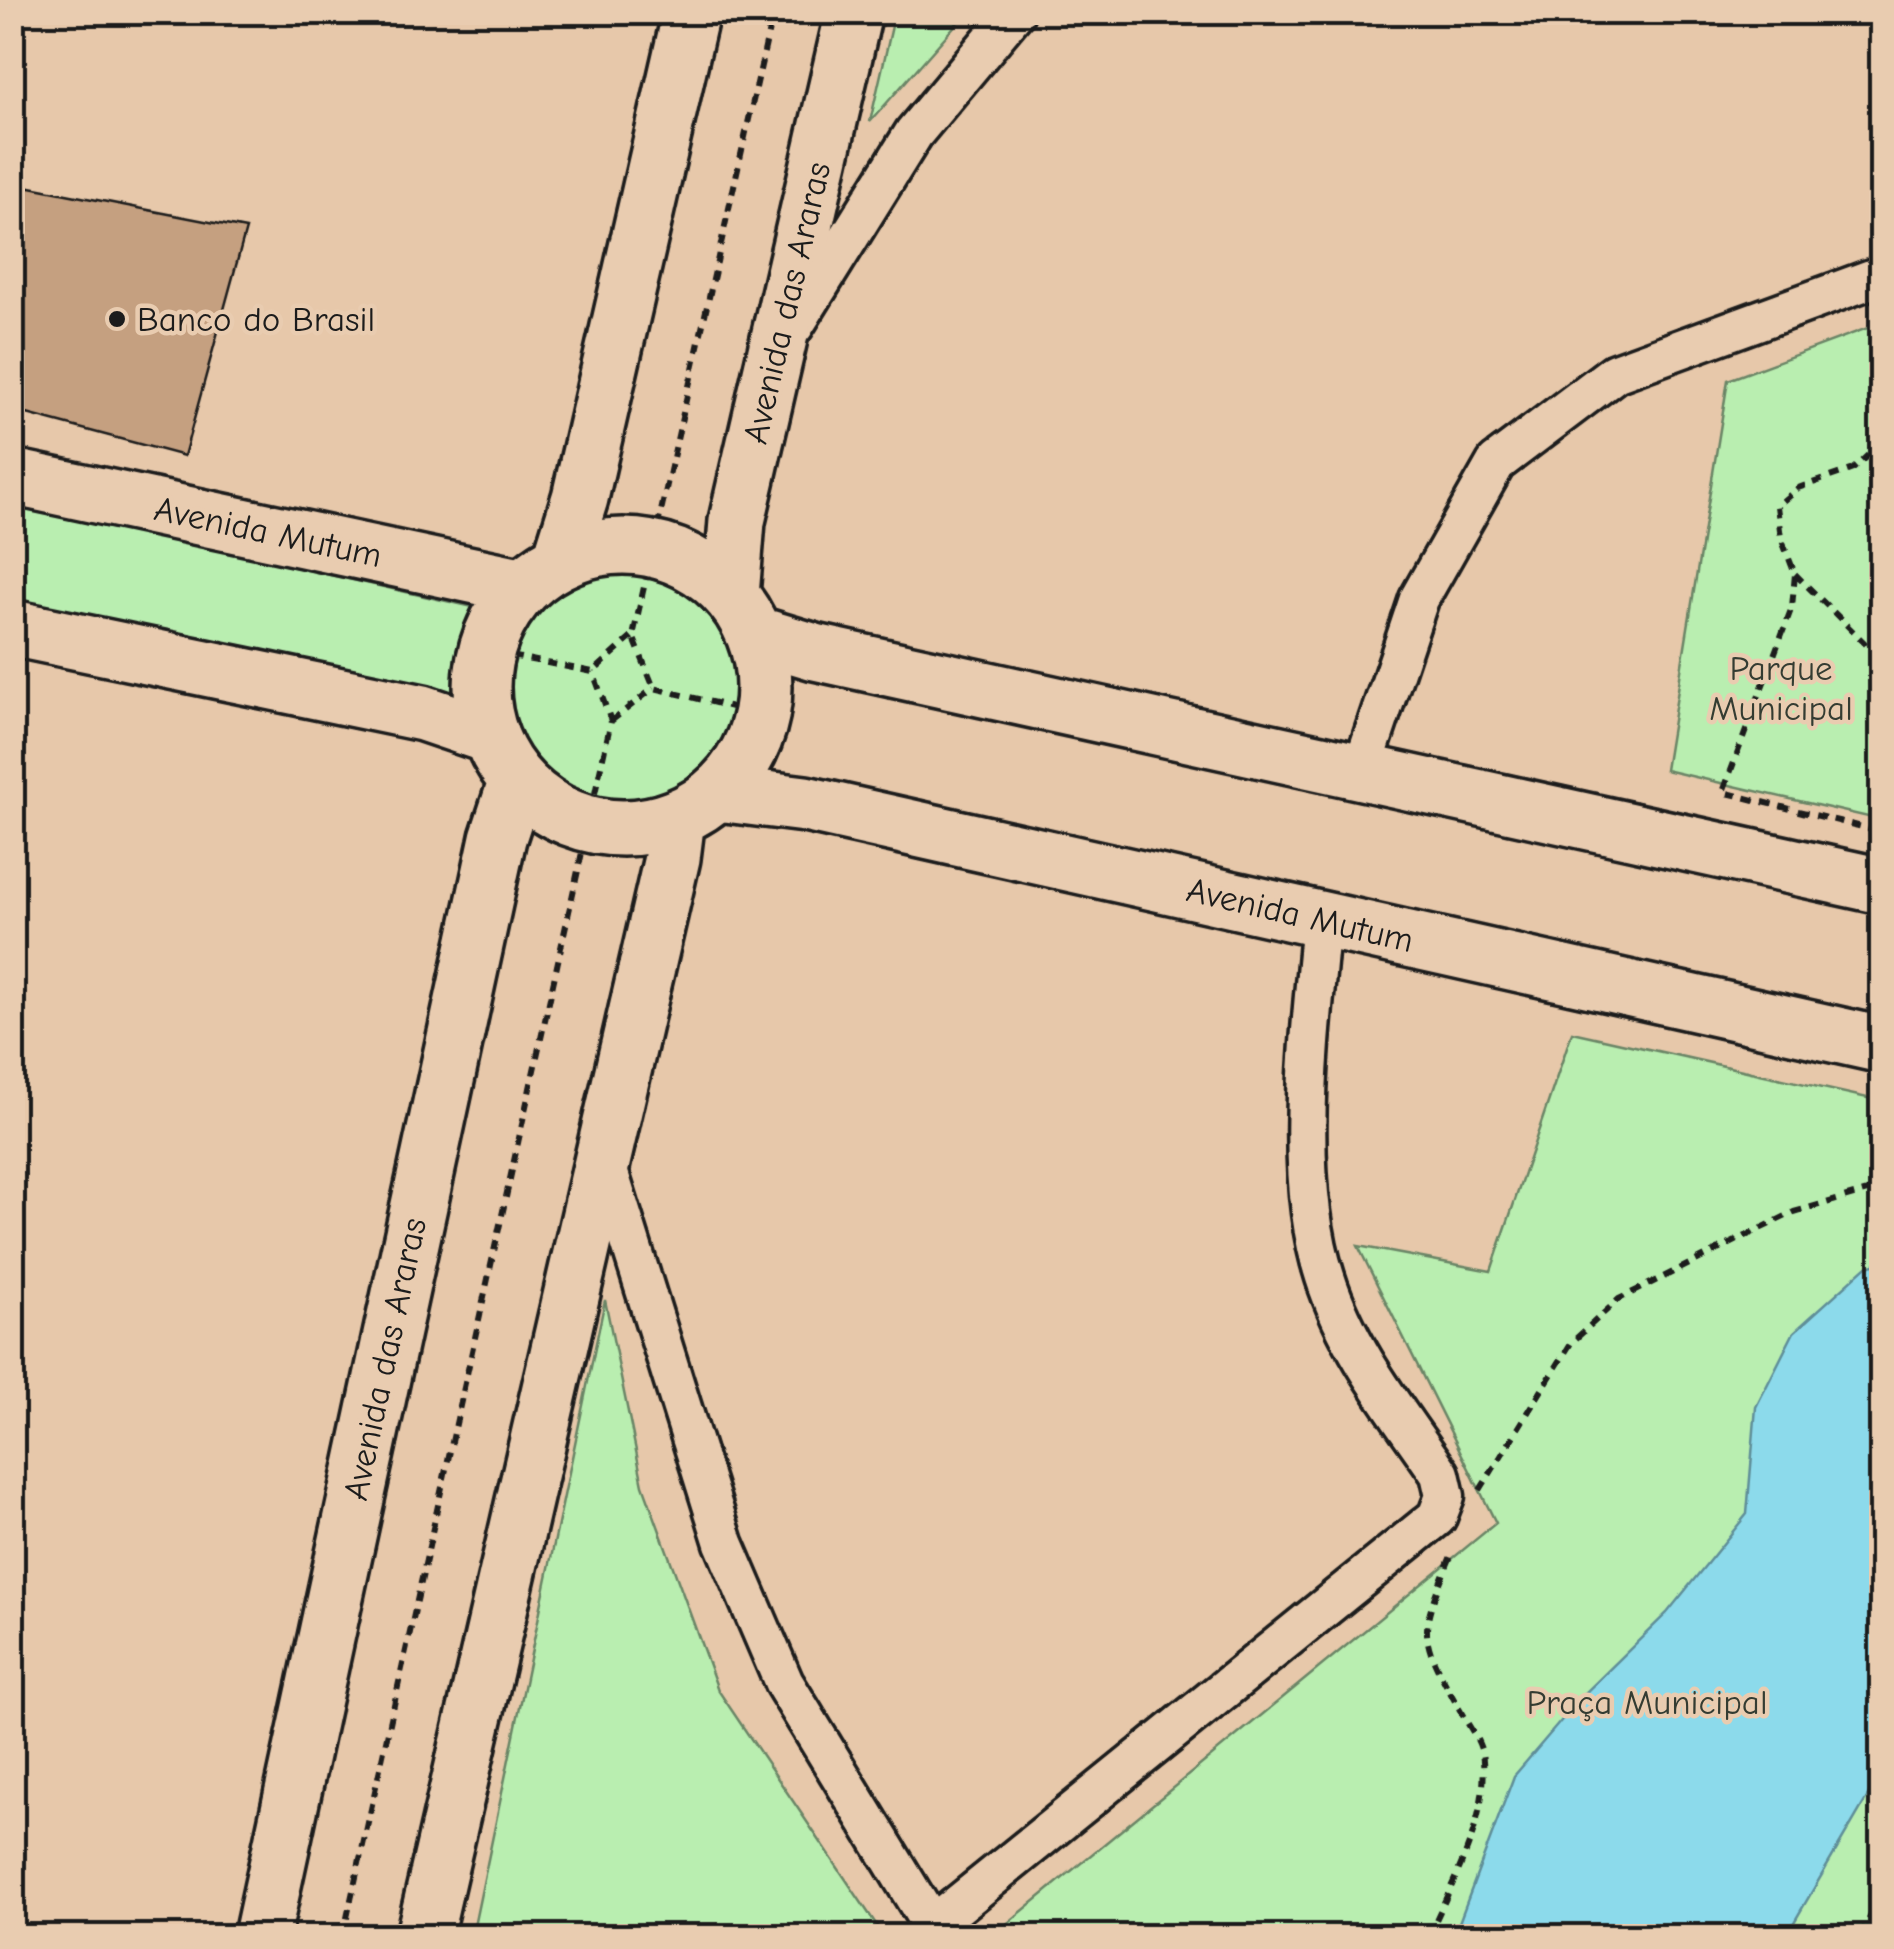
<svg xmlns="http://www.w3.org/2000/svg" width="1894" height="1949" font-family="'Comic Neue',sans-serif">
	<style>
		.green { fill: #b9eeb0; stroke: #6a8566; stroke-width: 2.5 }
		.water { fill: #8cdaeb; stroke: #5f8e98; stroke-width: 2.5 }
		.building { fill: #c5a080; stroke: #1c1c1c; stroke-width: 2.5 }
		.lines { fill: none; stroke-linecap: round; stroke-linejoin: round }
		.street-casing { stroke: #1c1c1c; stroke-width: 45 }
		.secondary-casing { stroke: #1c1c1c; stroke-width: 62 }
		.path { stroke: #1c1c1c; stroke-width: 6; stroke-dasharray: 10 8; stroke-linecap: butt }
		.street { stroke: #e9ccb0; stroke-width: 38 }
		.secondary { stroke: #e9ccb0; stroke-width: 55 }
		.poi-dot { fill: #1c1c1c; stroke: #e9ccb0; stroke-width: 4 }
		.labels { text-anchor: middle; dominant-baseline: central; stroke-width: 9; stroke-linejoin: round; paint-order: stroke }
		.street-label { font-size: 35px; fill: #1c1c1c; stroke: #e9ccb0 }
		.poi-label { font-size: 35px; fill: #1c1c1c; stroke: #e9ccb0; text-anchor: start }
		.park-label { font-size: 35px; fill: #343c32; stroke: #e9ccb0 }
	</style>
	<rect width="100%" height="100%" fill="#e7c8aa"/>
	<filter id="ink" filterUnits="userSpaceOnUse"><feTurbulence type="fractalNoise" baseFrequency=".01" numOctaves="2"/><feDisplacementMap in="SourceGraphic" scale="20" xChannelSelector="R" yChannelSelector="G"/><feConvolveMatrix kernelMatrix="1 2 1 2 8 2 1 2 1" color-interpolation-filters="sRGB"/></filter>
	<g filter="url(#ink)">
		<path class="green" d="M895,13H966L870,122Z
			M1881,323H1882L1881,820L1665,770L1728,380Z
			M13,504L473,607C455,644 451,665 453,706L13,608Z
			M507 687a116 116 0 1 1 232 0a116 116 0 1 1-232 0Z
			M1572,1032L1881,1101V1936H992L1496,1523L1358,1246L1491,1271Z
			M605,1300L643,1485L718,1690L884,1936H472Z"/>
		<path class="water" d="M1881,1262V1774L1786,1936H1454L1514,1776L1584,1694L1667,1613L1747,1514L1756,1407L1794,1332L1867,1266Z"/>
		<path class="building" d="M20,185L246,229L184,456L12,410V225Z"/>
		<g class="lines">
			<g class="street-casing">
				<path id="street" d="M794,326L914,133L1015,12
					M1361,772L1419,599L1496,463L1615,373L1882,275
					M605,1161L724,1543L784,1683L932,1926
					M927,1936L932,1926L1437,1517L1445,1496L1440,1474C1397,1411 1348,1350 1325,1277C1291,1172 1312,1028 1321,919"/>
			</g>
			<g class="secondary-casing">
				<path id="secondary" d="M12,477L524,586
					M482 687a141 141 0 1 1 282 0a141 141 0 1 1-282 0Z
					M561,559L580,498L691,12
					M731,595L737,521L854,12
					M12,628L423,713L488,735
					M755,634L815,652L1882,886
					M718,793L805,804L1882,1045
					M262,1936L498,838L516,783
					M424,1936L672,858L677,818"/>
			</g>
			<path class="path" d="M1882,442L1853,469L1798,488L1777,506L1781,538L1795,574L1792,607L1723,792L1882,832
				M1795,574L1882,660
				M511,656L593,672L633,636
				M736,708L654,688L633,636L773,12
				M611,721L654,688
				M1480,1490L1571,1343L1619,1299L1794,1212L1882,1187
				M343,1936L611,721L593,672
				M1429,1936C1452,1881 1492,1816 1482,1753C1479,1739 1468,1725 1461,1712C1418,1634 1417,1638 1451,1556
				M1861,1936L1882,1892"/>
			<use href="#street" class="street"/>
			<use href="#secondary" class="secondary"/>
		</g>
	</g>
	<circle class="poi-dot" cx="117" cy="319" r="10"/>
	<g class="labels">
		<g class="street-label">
			<text transform="translate(787 303) rotate(-77)">Avenida das Araras</text>
			<text transform="translate(268 532) rotate(12)">Avenida Mutum</text>
			<text transform="translate(1300 915) rotate(13)">Avenida Mutum</text>
			<text transform="translate(385 1359) rotate(-78)">Avenida das Araras</text>
		</g>
		<g class="poi-label">
			<text x="137" y="319">Banco do Brasil</text>
		</g>
		<g class="park-label">
			<text x="1781" y="668">Parque<tspan x="1781" dy="40">Municipal</tspan></text>
			<text x="1647" y="1702">Praça Municipal</text>
		</g>
	</g>
	<rect width="1894" height="1949" fill="none" stroke="#e9ccb0" stroke-width="50"/>
	<rect x="25" y="25" width="1844" height="1899" fill="none" stroke="#1c1c1c" stroke-width="4" filter="url(#ink)"/>
</svg>
